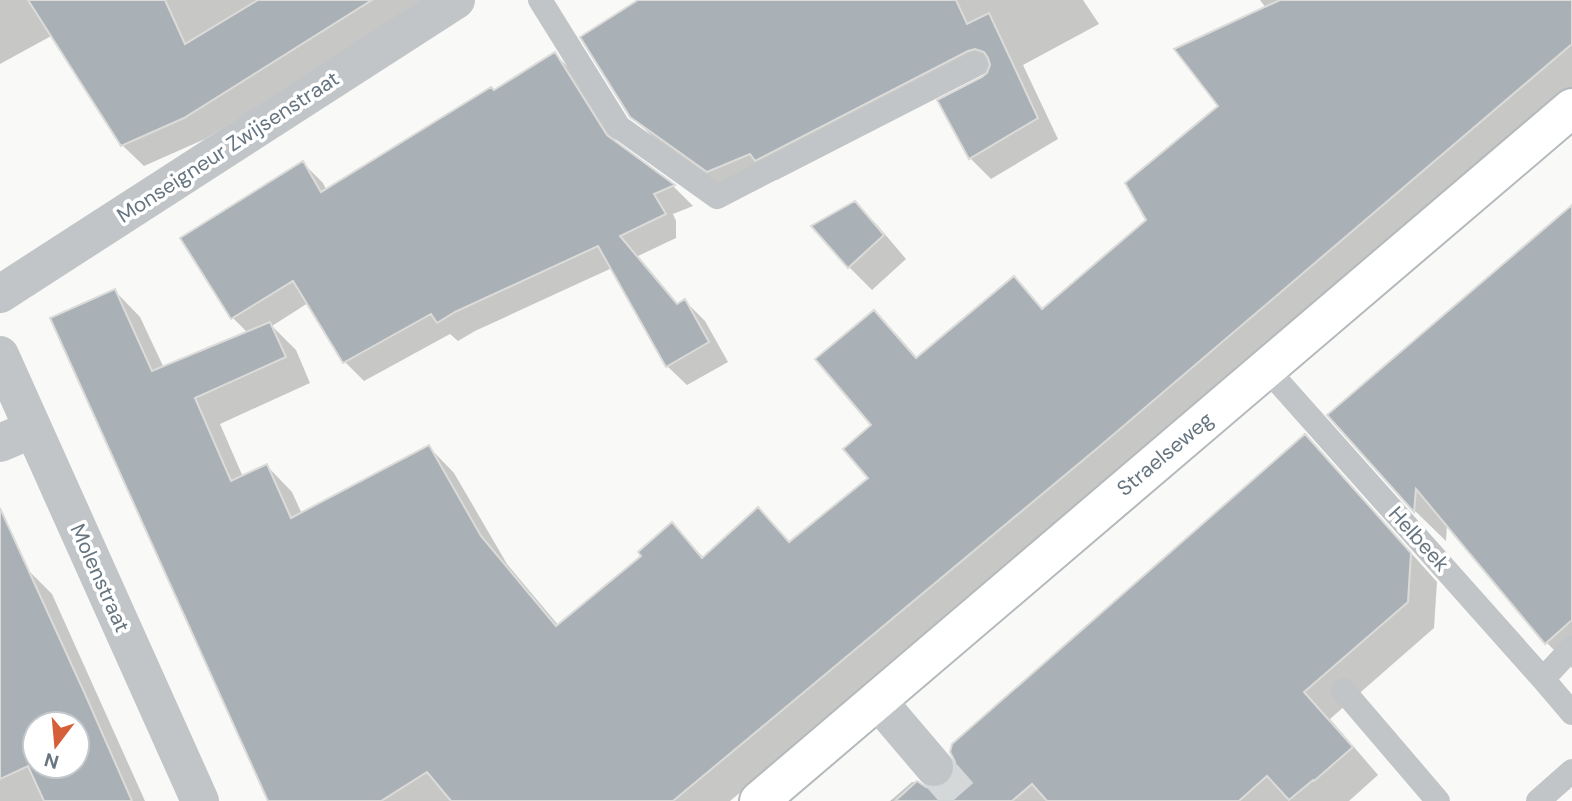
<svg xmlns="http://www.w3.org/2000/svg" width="1572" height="801" font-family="'DM Sans',sans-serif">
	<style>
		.shadow { fill: #0003; fill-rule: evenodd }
		.building { fill: #a9b0b6; stroke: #dbdbd9; stroke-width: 2; fill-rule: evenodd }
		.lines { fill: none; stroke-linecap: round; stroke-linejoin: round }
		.street-tunnel { stroke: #d4d8d9; stroke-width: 38; stroke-dasharray: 38 19; stroke-linecap: butt }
		.secondary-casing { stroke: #b3b9bd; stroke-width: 42 }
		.lane { stroke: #c1c5c8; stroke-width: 24 }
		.street { stroke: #c1c5c8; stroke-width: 38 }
		.secondary { stroke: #fff; stroke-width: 38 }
		.labels { text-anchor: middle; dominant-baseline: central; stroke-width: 7; stroke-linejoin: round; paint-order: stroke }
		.street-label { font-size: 21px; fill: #667580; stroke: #fff }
	</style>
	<rect width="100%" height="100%" fill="#f9f9f7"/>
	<path class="shadow" d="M0,0H425V1L205,139L144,166L122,145L53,35L0,64Z
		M642,0H1083L1099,24L1023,65L1058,139L991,179L970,158L983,79L990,71L777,180L771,174L729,192L653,137L631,116Z
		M1260,0H1572V91L1126,471L730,801H269L115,291L140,317L164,368L248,333L233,318L182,239L303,163L323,183L327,191L555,54L575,74L620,147L674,187L693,206L673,214L676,221V238L638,256L679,305L685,301L705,321L728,362L687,385L667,366L612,268L475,331L458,341L450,334L364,381L344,361L308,303L272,326L296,350L310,383L220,424L243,477L267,466L292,492L302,514L429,447L454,473L507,564L559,626L644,556L672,525L704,558L758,509L791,543L871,478L873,425L874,312L900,338L918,359L1014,279L1044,310L1148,220L1221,106L1266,8Z
		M855,203L878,226L906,259L872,290L849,267Z
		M1572,207V668L1547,643L1447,524L1446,541L1415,511L1330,415Z
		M1305,436L1331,463L1437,582L1434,628L1330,719L1378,775L1349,801H890L912,782H916L927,789L938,790L950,785Z
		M26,568L52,594L145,801H0V570ZM35,724H77V766H35Z"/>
	<path class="building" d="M28,0H165L185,44L258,0H372L184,118L121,146Z
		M638,0H956L967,24L989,13L1038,118L969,159L937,100L982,77L987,73L990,65L988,58L984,52L975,49L968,51L755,161L750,154L707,172L630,117L580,37Z
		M1280,0H1572V44L1100,446L673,801H451L427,772L381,801H268L50,318L115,289L152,371L270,322L286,357L195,398L231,481L267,464L291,518L429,445L481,536L556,626L641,556L638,552L672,522L702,558L758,507L789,542L868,478L843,449L871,425L815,359L874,310L916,358L1014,276L1042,309L1146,220L1125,183L1218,106L1174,49Z
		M555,52L607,135L675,185L654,194L666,214L620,236L677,304L685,299L709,342L666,367L598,246L455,312L437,323L431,314L343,363L293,281L231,319L180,238L303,161L321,192L491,87L494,90Z
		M855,201L884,235L848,268L811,226Z
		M1572,205V620L1545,644L1416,489L1414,512L1327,415Z
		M1305,434L1411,553L1408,602L1304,692L1353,747L1314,781L1313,780L1289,800L1267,776L1239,801H1047L1032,784L1012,801H895L917,781L926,787L937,789L949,783L955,774V762L950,752L952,744Z
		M0,508L85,694L132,801H44L28,766L0,779ZM35,724H77V766H35Z"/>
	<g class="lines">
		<path class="street-tunnel" d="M934,767L964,801"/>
		<g class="secondary-casing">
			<path id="secondary" d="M759,801L1572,108"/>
		</g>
		<path class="lane" d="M540,0L619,127L717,197L975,64
			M1266,368L1543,679L1572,648
			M1543,679L1572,713
			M1343,690L1438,801
			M1538,801L1572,771"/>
		<path class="street" d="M0,294L456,0
			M0,355L200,801
			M0,443L33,429
			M877,700L934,767"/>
		<use href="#secondary" class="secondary"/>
	</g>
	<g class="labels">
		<g class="street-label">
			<text transform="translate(228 147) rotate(-33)">Monseigneur Zwijsenstraat</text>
			<text transform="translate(1165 454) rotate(-40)">Straelseweg</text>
			<text transform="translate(1419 539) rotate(48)">Helbeek</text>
			<text transform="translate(100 578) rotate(66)">Molenstraat</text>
		</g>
	</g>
	<g transform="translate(56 745) rotate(196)"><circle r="33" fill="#ffffff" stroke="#c2c8cc" stroke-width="2"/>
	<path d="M0-5L12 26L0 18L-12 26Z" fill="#d65f3a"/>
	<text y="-10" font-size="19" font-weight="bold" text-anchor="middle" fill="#667580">N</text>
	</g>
</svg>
